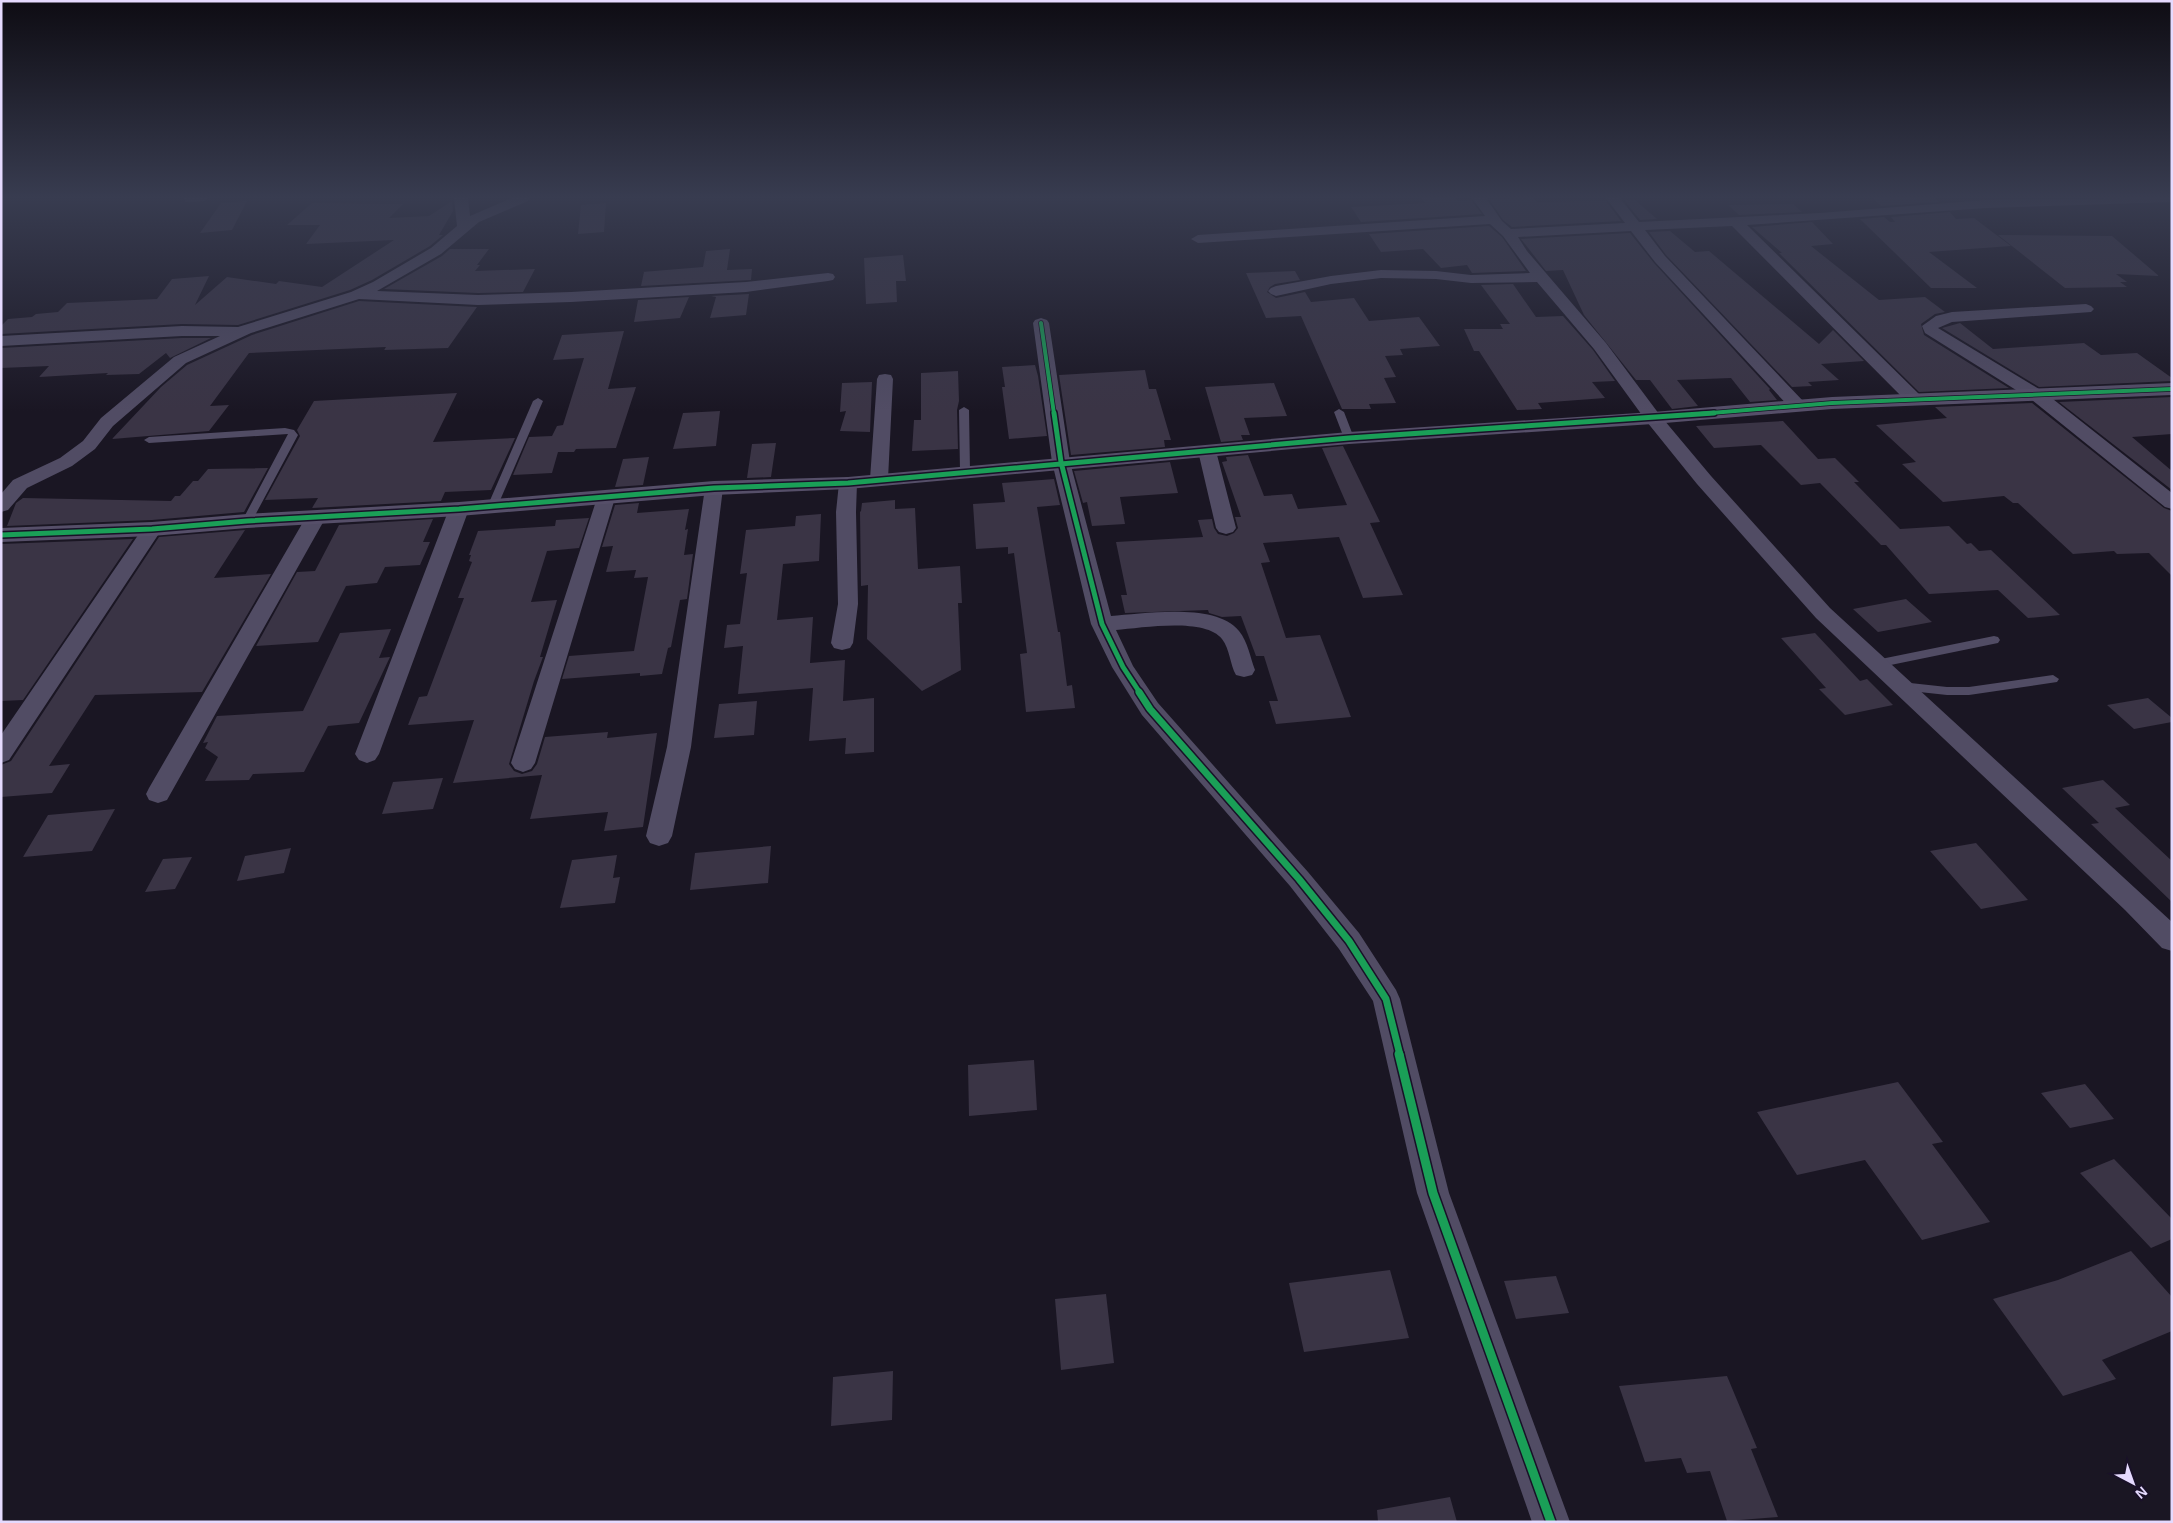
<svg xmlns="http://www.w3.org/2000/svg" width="2173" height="1523" font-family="Helvetica,sans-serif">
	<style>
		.building { fill: #3a3445 }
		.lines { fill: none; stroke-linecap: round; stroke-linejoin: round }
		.lane { fill: #514c64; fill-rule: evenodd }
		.street { fill: #514c64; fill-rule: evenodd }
		.secondary { fill: #564f69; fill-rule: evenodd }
		.cycleway-far3-casing { stroke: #191128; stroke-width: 5.5 }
		.cycleway-far2-casing { stroke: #191128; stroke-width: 8 }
		.cycleway-far1-casing { stroke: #191128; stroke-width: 10 }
		.cycleway-casing { stroke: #191128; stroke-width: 12 }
		.cycleway-far3 { stroke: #1a9f57; stroke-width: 4 }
		.cycleway-far2 { stroke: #1a9f57; stroke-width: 5 }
		.cycleway-far1 { stroke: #1a9f57; stroke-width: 7 }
		.cycleway { stroke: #1a9f57; stroke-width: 9 }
	</style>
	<rect width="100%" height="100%" fill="#1a1623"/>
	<path class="building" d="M1421,198H1455L1458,201L1471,200L1482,214L1361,222L1351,207L1426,203Z
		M1533,198L1537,202L1606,201L1621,221L1512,227L1503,220L1489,199Z
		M1873,198H1935L1939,202L1881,206Z
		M1624,200H1635L1657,219L1640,220Z
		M247,201L232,230L200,233L221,203Z
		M452,201L453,211L439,235H443L430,246L372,280L350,290L238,325L182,324L1,334V326L8,319L32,317L36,314L58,312L67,303L157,299L172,279L209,276L195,305L227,277L276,284L279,281L322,287L394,240L306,244L320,225H287L312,203L403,204L389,218L429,216Z
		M606,203L604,232L578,234L581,205Z
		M1793,204L1802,212L1739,215L1728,205Z
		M1950,212L1956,219L1974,218L2011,246L1929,252L1977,288H1931L1860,219L1884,217L1890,222H1895L1891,217Z
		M1812,222L1833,244L1811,246L1879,300L1925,297L1945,312L1935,314L1921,324L1924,335L2009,388L1919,392L1779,253H1782L1752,227Z
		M1489,226L1502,237L1526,271L1472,273L1467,265L1441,268L1423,249L1381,252L1369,234Z
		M1670,231L1695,252L1709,251L1819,344L1833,330L1864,361L1821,364L1839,380L1808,382L1812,386L1792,387L1666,255L1649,232Z
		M1630,233L1654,263L1770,389L1769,390L1777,400L1750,402L1731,378L1677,380L1698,406L1672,409L1650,380H1636L1584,315L1563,270L1546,271L1521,239Z
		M1998,235L2112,236L2159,276L2116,274L2127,282H2120L2127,287L2065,288Z
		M450,249H489L477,265H480L475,271L535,269L523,292L478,293L384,289L442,256Z
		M730,249L727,270L752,269L751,280L641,286L644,272H642L703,267L706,251Z
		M903,255L906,281H896L897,302L866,304L864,258Z
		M1295,271L1300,280L1275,284L1270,287L1267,292L1276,298L1305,292L1311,302L1354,298L1369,321L1419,317L1440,346L1400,349L1403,355L1385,356L1396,377L1384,378L1396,403L1369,404L1371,409H1342L1301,316L1266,318L1246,273Z
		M1513,284L1536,317L1563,316L1593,350L1615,381L1592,382L1605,398L1538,403L1542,409L1517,410L1479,351H1474L1464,329H1503L1500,324H1510L1481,285Z
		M749,294L746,315L710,318L716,297L711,296Z
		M689,297L680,318L634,322L638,300Z
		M359,301L477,307L448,348L384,350L386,347L249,353L210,406L229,405L209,431L112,439L161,387L187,365L252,335Z
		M1960,323L1993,349L2084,343L2101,355L2137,353L2172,378V381L2039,387L1942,328Z
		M624,331L608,389L636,387L616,448L576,449L574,452H558L552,473L513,475L529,437L552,436L557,426L563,425L584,358L553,360L562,335Z
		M182,338H211L170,358L166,353L139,374L106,375L108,373L39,377L49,366L1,368V348Z
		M1035,365L1038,376L1047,436L1009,439L1002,387H1005L1002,367Z
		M1145,370L1149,389H1156L1171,440H1164L1165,447L1071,455L1059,375Z
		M958,371L959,401L957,410L958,449L912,451L914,420H921V373Z
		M872,382L870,432L840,431L846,411L840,412L842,383Z
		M1274,383L1287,416L1244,418L1250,435H1241L1243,440L1221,442L1205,387Z
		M457,393L433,442L515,438L491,490L445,492L441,501L312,508L318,498L265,500L300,436L297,430L314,401Z
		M2172,397V434L2132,437L2172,471V490L2059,402Z
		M2032,403L2164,508L2172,511V576L2149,553L2117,554L2114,551L2073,554L2018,503H2013L2004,496L1943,502L1902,464L1916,462L1876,425L1947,418L1935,407Z
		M720,411L716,446L673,449L683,413Z
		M1783,421L1818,459L1835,458L1859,482H1854L1900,529L1949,526L1967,544L1971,543L1979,551L1991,550L2060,615L2028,618L1998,590L1929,594L1886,545H1881L1820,483L1801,485L1761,445L1714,448L1696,426Z
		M776,443L771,477L747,478L752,444Z
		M1343,446L1380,522L1370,523L1403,595L1363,598L1339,537L1263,543L1270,562L1261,563L1286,638L1320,635L1351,717L1276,724L1269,701H1278L1264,656H1256L1241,616L1222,617L1209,613L1208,610L1125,613L1121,595H1127L1116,542L1203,537L1198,520L1212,519L1214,528L1218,534L1227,536L1234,533L1238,528L1235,517H1241L1222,462L1227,461L1226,457L1248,455L1264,496L1292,494L1298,509L1347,505L1322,448Z
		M649,457L643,485L615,487L623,459Z
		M1170,462L1178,493L1120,497L1125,524L1092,526L1087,502L1083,503L1074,471Z
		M268,468L244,512L152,520L7,526L16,503L23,498L171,501L175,496H180L193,481H198L208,469Z
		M1054,479L1060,505L1037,507L1058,632H1060L1067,686L1072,685L1075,708L1026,712L1020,654L1027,653L1014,553L1008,554V547L976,549L973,504L1005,502L1002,483Z
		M895,500V509L915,508L918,569L960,566L962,603H958L961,670L922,691L867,639L868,585L861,586L860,512L861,511L862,503Z
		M639,503L637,513L689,509L685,530L688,529L684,555L693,554L687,599L680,600L671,647L668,648L662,674L640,676V673L562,679L569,656L634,651L648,577L634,578L636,570L606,572L613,546L602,547L615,505Z
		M821,514L819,561L783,564L777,620L813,617L810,663L845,660L843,701L874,698V752L845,754L846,738L809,741L813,688L738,694L743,646L724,648L727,625L740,624L747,573L740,574L746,530L795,526L796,516Z
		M589,518L579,548L547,551L531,602L557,600L540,657H543L534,681L509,764L514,771L522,774L532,771L537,764L545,737L608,732L607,738L657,733L643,827L604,831L608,812L530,819L542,775L453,783L474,720L408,725L419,697L427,696L464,598H458L472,562L469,561L471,555H469L478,531L555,526L556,520Z
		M433,519L423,542H430L420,565L385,567L377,583L346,586L318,642L256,646L297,572L315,571L339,525Z
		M245,530L214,578L271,574L202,692L95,695L49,766L70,764L52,793L1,797V765L11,761L159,537Z
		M133,539L23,700L1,701V544Z
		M1906,599L1932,622L1878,632L1853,609Z
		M391,629L379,658L390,657L359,723L328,726L304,772L253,774L249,780L205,781L218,757L205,748L208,742L203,743L217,716L303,711L340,633Z
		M1815,633L1860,681L1867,679L1893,705L1845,715L1819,689L1826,688L1781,638Z
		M2148,698L2172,718V722L2134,729L2107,705Z
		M757,701L754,735L714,738L719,704Z
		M443,778L433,809L382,814L393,782Z
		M2103,780L2130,805L2115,808L2172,861V902L2091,824L2099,823L2062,788Z
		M115,809L92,851L23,857L48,815Z
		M1976,843L2028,900L1981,909L1930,851Z
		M771,846L768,883L690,890L695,853Z
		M291,848L284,873L237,881L245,856Z
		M617,855L613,878L620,877L615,903L560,908L572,860Z
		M192,857L175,889L145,892L163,859Z
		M1034,1060L1037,1110L969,1116L968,1065Z
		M1898,1082L1943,1142L1932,1144L1990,1222L1922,1240L1865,1160L1797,1175L1757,1112Z
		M2085,1084L2114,1119L2070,1128L2041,1093Z
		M2114,1159L2172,1219V1239L2151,1248L2080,1173Z
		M2131,1251L2172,1297V1331L2102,1360L2116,1379L2063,1396L1993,1299L2058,1280Z
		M1390,1270L1409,1338L1304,1352L1289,1283Z
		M1556,1276L1569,1313L1516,1319L1504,1281Z
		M1106,1294L1114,1363L1061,1370L1055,1299Z
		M893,1371L892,1420L831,1426L833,1377Z
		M1727,1376L1757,1448L1751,1449L1778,1517L1727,1521L1710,1471L1687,1473L1681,1458L1645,1462L1619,1386Z
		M1450,1497L1457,1522H1378L1377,1510Z"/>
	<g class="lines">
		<path class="lane" d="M538,398L543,401L498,505L493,508L489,507L488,505L533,401Z
			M964,407L969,410L970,471L965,474L960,471L959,410Z
			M1339,409L1344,412L1354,438L1352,440H1346L1344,438L1334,412Z
			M285,428L294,430L298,435L252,521L247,524L242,521L288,434L149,443L144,440L149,437Z
			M1994,636L1998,637L2000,640L1998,643L1876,668L1870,664L1876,660Z
			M2053,675L2059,679L2057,682L1969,695H1947L1901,690L1895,686L1901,682L1947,687H1969Z"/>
		<path class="street" d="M184,198H207L205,201L185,202Z
			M454,198H468L470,216L512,198H530L528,201L479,222L441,254L377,291L478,295L571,292L746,282L828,273L833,274L835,277L833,280L828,281L746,292L571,302L478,305L359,299L251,333L186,363L113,426L95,449L72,466L27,488L8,510L1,512V494L13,480L60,458L83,441L101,418L174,357L220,336H182L1,346V336L182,326L238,327L351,292L373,282L431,248L457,226Z
			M1472,198H1486L1502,221L1511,229L1625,223L1606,198H1620L1639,222L1820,213L1986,200L2172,198V202L1986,208L1747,225L1920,395L1923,399L1920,403H1908L1732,226L1645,230L1665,256L1804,402L1807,406L1804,410H1792L1655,262L1631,231L1518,237L1527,251L1606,343L1659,414L1711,476L1830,608L2172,922V951L2162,948L2125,910L1816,618L1697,484L1647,422L1594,349L1537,282L1471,283L1436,279L1381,278L1331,284L1276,296L1271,294L1268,291L1271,288L1276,286L1331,276L1381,270L1436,271L1471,275L1530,273L1503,236L1490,224L1198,243L1191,239L1198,235L1485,216Z
			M2086,304L2091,306L2094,309L2091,312L1952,322L1938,328L2044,392L2172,493V509L2165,507L2032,400L1925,333L1922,326L1936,316L1952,312Z
			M1041,318L1047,320L1049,323L1070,462L1111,616C1143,614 1216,602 1239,631C1248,642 1250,657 1255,670L1252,675L1244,677L1236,675C1230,665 1230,649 1222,639C1205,617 1141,628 1116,630L1133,666L1158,703L1308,872L1359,933L1396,990L1400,999L1449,1193L1570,1522H1532L1417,1193L1373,1001L1339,949L1290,886L1142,715L1112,667L1091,624L1052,462L1033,323L1035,320Z
			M885,374L891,375L893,379L888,479L886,483L879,485L872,483L870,479L877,379L879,375Z
			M1207,446L1213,447L1216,451L1236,528L1233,532L1226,534L1219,532L1216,528L1198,451L1201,447Z
			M848,477L855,479L857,483L856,512L858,604L853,643L850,648L842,650L834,648L831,643L838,604L836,512L839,483L841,479Z
			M714,482L721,484L723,488L691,747L672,836L668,843L659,846L650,843L646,836L667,747L705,488L707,484Z
			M606,492L613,494L615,498L535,763L531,769L523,772L515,769L511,763L597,498L599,494Z
			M459,503L466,505L469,509L379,754L375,760L367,763L359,760L355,754L449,509L452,505Z
			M316,511L323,513L326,517L167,800L158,803L149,800L146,794L149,788L306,517L309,513Z
			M152,523L159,525L162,529L9,760L1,763V735L145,525Z"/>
		<path class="secondary" d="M2172,383V395L1832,409L1653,424L1349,444L848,489L714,495L459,516L247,528L152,536L1,542V528L152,522L247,514L459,502L714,481L848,477L1349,432L1653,412L1832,397Z"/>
		<g class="cycleway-far3-casing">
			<path id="cycleway-far3" d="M1041,323L1054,414
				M1699,414L1832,403L2172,389"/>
		</g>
		<g class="cycleway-far2-casing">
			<path id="cycleway-far2" d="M1054,413L1061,462L1102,624L1123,667L1140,693
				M1,535L152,529L247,521L459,509L714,488L848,483L1349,438L1714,413"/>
		</g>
		<g class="cycleway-far1-casing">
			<path id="cycleway-far1" d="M1139,692L1150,709L1299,879L1349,941L1386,999L1400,1055"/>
		</g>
		<g class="cycleway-casing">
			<path id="cycleway" d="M1399,1054L1433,1193L1551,1522"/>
		</g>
		<use href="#cycleway-far3" class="cycleway-far3"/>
		<use href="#cycleway-far2" class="cycleway-far2"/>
		<use href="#cycleway-far1" class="cycleway-far1"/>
		<use href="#cycleway" class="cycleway"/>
	</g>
	<linearGradient id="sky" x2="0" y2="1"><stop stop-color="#0e0c13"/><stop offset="0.48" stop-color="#383c50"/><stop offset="1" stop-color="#383c50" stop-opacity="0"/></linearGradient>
	<rect width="2173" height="411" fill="url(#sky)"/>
	<rect width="2173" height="1523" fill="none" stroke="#e5dafe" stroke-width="5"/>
	<g transform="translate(2133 1483) rotate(139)" stroke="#191128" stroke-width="4" paint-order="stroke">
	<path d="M0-4L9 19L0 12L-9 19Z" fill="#e5dafe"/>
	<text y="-8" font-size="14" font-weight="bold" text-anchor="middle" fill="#e5dafe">N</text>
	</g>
</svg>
